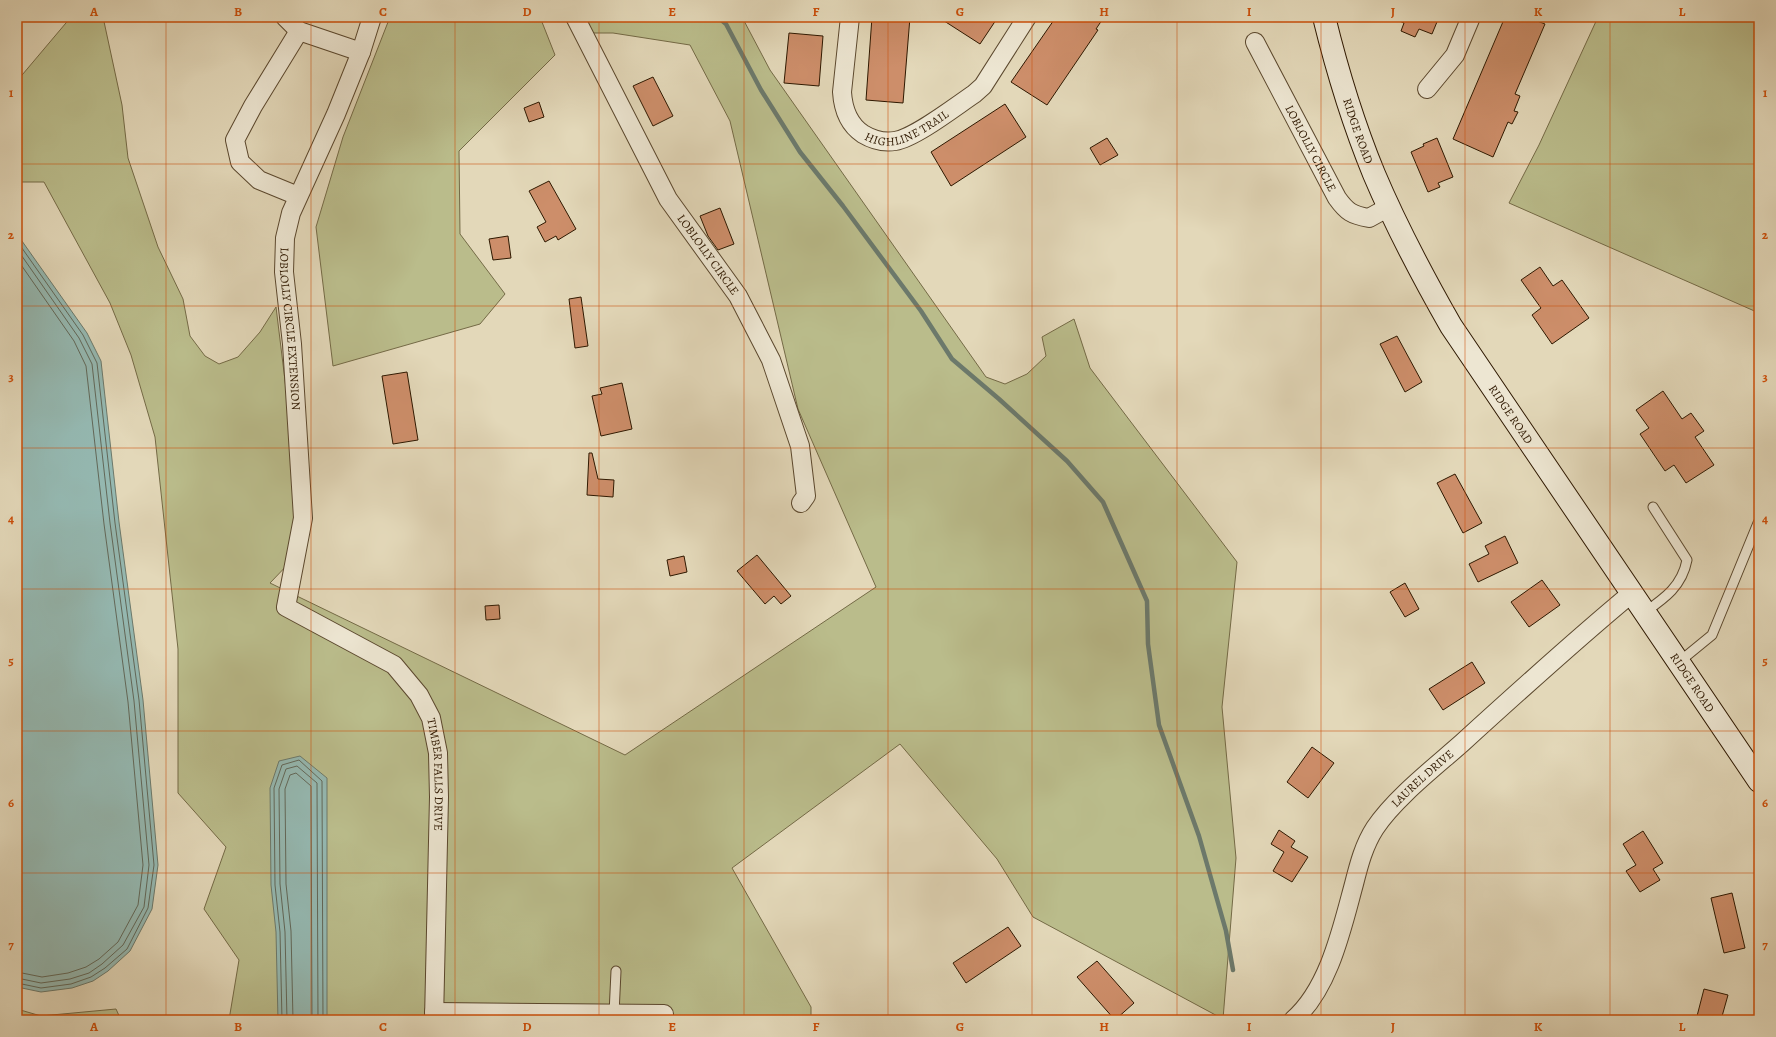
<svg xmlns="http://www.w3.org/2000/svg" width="1776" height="1037" font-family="Alegreya,serif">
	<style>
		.green { fill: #babc8b; stroke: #746a46 }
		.water { fill: #95b9b2; stroke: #6c796b }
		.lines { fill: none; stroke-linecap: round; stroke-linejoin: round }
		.shore { stroke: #626859; stroke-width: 1 }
		.stream { stroke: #6c796b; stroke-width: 4.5 }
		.building { fill: #cd8e6a; stroke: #2e1800 }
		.lane-casing { stroke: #5b482e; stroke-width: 11 }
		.street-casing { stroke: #5b482e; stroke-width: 20 }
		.secondary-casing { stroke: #2e1800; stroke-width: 24 }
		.lane { stroke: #ede6d2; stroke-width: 9 }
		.street { stroke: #ede6d2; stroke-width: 18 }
		.secondary { stroke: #ede6d2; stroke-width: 22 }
		.grid { fill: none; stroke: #cc4f0a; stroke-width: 1; stroke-opacity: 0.55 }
		.labels { text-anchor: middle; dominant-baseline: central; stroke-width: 3; stroke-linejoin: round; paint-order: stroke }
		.street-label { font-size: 12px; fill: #2e1800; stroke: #ede6d2 }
		.neatline { fill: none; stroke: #cc4f0a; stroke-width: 1.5 }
		.grid-label { font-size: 13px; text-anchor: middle; font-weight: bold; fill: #cc4f0a }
	</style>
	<rect width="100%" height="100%" fill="#e3d8b9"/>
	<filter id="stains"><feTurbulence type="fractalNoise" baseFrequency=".005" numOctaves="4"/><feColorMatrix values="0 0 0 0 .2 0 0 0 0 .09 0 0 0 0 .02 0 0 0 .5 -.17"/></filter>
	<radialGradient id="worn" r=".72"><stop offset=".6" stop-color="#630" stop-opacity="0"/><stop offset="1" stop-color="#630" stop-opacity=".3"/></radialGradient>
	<path class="green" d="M71,17H103L122,105L128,158L158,247L183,299L190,336L205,356L219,364L238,357L260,332L276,307L299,495L293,559L270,583L625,755L876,587L798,409L730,121L690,45L613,33H589L584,17H742L770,70L986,377L1005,384L1027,374L1046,356L1042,337L1074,319L1090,368L1237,562L1222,707L1236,858L1223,1019L1033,917L997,859L900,744L732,868L811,1007V1020H229L239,960L204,909L226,847L178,793V649L155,437L131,355L110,303L44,182H17V81Z
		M390,17H540L555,55L459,151L460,234L505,294L480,324L333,366L316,227L343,137Z
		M1598,17H1759V313L1509,203L1539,145Z
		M17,1009L41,1016L116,1009L121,1020H17Z"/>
	<path class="water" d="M17,234L87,333L101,361L119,522L143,700L158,865L152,909L130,951L108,971L93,981L72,988L41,992L17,987Z
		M300,756L327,778V1020H278L276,932L271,885L270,788L279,761Z"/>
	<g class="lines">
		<path class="shore" d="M17,241L83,335L97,363L115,523L139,700L154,865L148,908L127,949L105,968L91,977L71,984L41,988L17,983
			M17,249L79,338L92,364L110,523L134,701L149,865L144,907L123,945L102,964L89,973L70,979L41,983L17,978
			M17,259L74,341L86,366L104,524L128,702L143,865L138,905L118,942L99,959L86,967L68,973L42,977L17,972
			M282,1020L280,932L275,885L274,788L282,765L299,760L322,781L323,1020
			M287,1020L285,932L280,884L279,789L286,769L297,766L317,783L318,1020
			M293,1020L291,931L286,884L285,789L290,775L296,773L311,786L312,1020"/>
		<path class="stream" d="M718,17L726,24L761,90L800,152L843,206L921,311L952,359L999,399L1067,461L1103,502L1147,601L1148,644L1159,725L1199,836L1226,931L1233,970"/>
	</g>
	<path class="building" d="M872,17H910L903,103L866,100Z
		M938,17H998L980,44Z
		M1056,17H1104L1096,29L1098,30L1047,105L1011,82Z
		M1391,17H1439L1432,34L1419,29L1415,37L1401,31L1404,23Z
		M1505,17H1527L1545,24L1515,94L1520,96L1514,111L1518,112L1512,124L1508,122L1493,157L1453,139Z
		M789,33L823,36L819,86L784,83Z
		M653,77L673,116L653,126L633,86Z
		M539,102L544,117L529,122L524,108Z
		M1005,104L1026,137L951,186L931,152Z
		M1107,138L1118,155L1100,165L1090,148Z
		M1437,138L1453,177L1438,183L1440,187L1428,192L1411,152L1424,146L1423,144Z
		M549,181L576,229L558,240L556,236L545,242L537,227L546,222L529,191Z
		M720,208L734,244L718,250L708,236L700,216Z
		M508,236L511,258L493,260L489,239Z
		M1540,267L1553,286L1562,280L1589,318L1552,344L1532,315L1541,308L1521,280Z
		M581,297L588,346L575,348L569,299Z
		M1397,336L1422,382L1405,392L1380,344Z
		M407,372L418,440L393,444L382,376Z
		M622,383L632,429L601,436L592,396L602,394L600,388Z
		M1663,391L1682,419L1691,413L1704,431L1695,437L1714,465L1686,483L1674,465L1665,471L1640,434L1649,428L1636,410Z
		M589,453H592L598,479L614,480L613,497L587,495Z
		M1455,474L1482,523L1463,533L1437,483Z
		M1505,536L1518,563L1478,582L1469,564L1489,554L1485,546Z
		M757,555L791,596L781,604L774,596L765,604L737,571Z
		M684,556L687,572L670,576L667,560Z
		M1542,580L1560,605L1529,627L1511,602Z
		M1405,583L1419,609L1405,617L1390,592Z
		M499,605L500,619L486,620L485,606Z
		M1472,662L1485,683L1443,710L1429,689Z
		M1312,747L1334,763L1308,798L1287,782Z
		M1279,830L1295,841L1291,847L1308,857L1292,882L1273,871L1284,852L1271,844Z
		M1643,831L1663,863L1653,869L1660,880L1640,892L1626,871L1636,865L1623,844Z
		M1732,893L1745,948L1724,953L1711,898Z
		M1008,927L1021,946L966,983L953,963Z
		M1097,961L1134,1003L1115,1020L1077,977Z
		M1704,989L1728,995L1721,1020H1696Z"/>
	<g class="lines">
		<g class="lane-casing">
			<path id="lane" d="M1645,612C1665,598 1682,586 1687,560L1653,507
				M1679,662L1712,635L1758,523H1759
				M614,1014L616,971"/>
		</g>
		<g class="street-casing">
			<g id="street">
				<path d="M285,17L299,31L361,52"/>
				<path id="s1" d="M372,17L361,52L336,114L291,213L285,238L284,272L292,344L303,518L286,607L394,665L419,695L431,718L438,753L439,797L434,1020"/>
				<path id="s2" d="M575,17L668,199L738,296L771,360L800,446L806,496L801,503"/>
				<path id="s3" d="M850,17L842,92C843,108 848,124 863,134C873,140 883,143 895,141C915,138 956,106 974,94L983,86L1027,17"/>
				<path id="s4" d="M1255,42L1337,198C1347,212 1352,215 1369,218L1389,207"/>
				<path d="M1427,89L1455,55L1471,17"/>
				<path d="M298,196L259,180L240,162L235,140L253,106L299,31"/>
				<path d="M434,1012L664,1014"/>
				<path id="s5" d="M1293,1020C1329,989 1342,928 1354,884C1359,864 1364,845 1375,828C1395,798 1435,767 1462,743C1518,692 1574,641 1632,593"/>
			</g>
		</g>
		<g class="secondary-casing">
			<g id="secondary">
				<path id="s6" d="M1324,17C1337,70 1353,123 1374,174C1396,226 1423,277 1451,326L1759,781"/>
			</g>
		</g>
		<use href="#lane" class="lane"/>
		<use href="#street" class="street"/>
		<use href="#secondary" class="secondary"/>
	</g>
	<path class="grid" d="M166,17V1020M311,17V1020M455,17V1020M599,17V1020M744,17V1020M888,17V1020M1032,17V1020M1177,17V1020M1321,17V1020M1465,17V1020M1610,17V1020M17,164H1759M17,306H1759M17,448H1759M17,589H1759M17,731H1759M17,873H1759"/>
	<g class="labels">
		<g class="street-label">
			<text stroke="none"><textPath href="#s3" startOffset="172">HIGHLINE TRAIL</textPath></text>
			<text stroke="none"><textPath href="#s6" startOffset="119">RIDGE ROAD</textPath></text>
			<text stroke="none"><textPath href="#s4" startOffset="120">LOBLOLLY CIRCLE</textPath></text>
			<text stroke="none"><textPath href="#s2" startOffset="273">LOBLOLLY CIRCLE</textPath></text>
			<text stroke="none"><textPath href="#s1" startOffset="329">LOBLOLLY CIRCLE EXTENSION</textPath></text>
			<text stroke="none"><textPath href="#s6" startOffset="442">RIDGE ROAD</textPath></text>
			<text stroke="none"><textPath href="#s6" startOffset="766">RIDGE ROAD</textPath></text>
			<text stroke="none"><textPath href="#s1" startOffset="854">TIMBER FALLS DRIVE</textPath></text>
			<text stroke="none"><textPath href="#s5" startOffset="280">LAUREL DRIVE</textPath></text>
		</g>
	</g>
	<rect width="1776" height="1037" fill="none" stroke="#e3d8b9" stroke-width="44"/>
	<rect x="22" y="22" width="1732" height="993" class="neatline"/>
	<g class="grid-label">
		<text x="94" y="16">A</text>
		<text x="238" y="16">B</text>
		<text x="383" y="16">C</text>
		<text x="527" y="16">D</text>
		<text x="672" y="16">E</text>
		<text x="816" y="16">F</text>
		<text x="960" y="16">G</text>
		<text x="1104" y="16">H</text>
		<text x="1249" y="16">I</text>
		<text x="1393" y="16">J</text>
		<text x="1538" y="16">K</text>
		<text x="1682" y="16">L</text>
		<text x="11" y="97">1</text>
		<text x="1765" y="97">1</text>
		<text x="11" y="239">2</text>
		<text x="1765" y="239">2</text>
		<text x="11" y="381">3</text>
		<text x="1765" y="381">3</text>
		<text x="11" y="523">4</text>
		<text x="1765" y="523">4</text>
		<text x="11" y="665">5</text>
		<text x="1765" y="665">5</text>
		<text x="11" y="807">6</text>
		<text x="1765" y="807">6</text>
		<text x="11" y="949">7</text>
		<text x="1765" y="949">7</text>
		<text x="94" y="1031">A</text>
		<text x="238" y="1031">B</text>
		<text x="383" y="1031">C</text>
		<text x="527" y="1031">D</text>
		<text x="672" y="1031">E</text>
		<text x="816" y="1031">F</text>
		<text x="960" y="1031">G</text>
		<text x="1104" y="1031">H</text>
		<text x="1249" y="1031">I</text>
		<text x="1393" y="1031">J</text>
		<text x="1538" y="1031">K</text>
		<text x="1682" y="1031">L</text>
	</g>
	<rect width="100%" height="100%" filter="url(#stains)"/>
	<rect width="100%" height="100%" fill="url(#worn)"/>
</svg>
